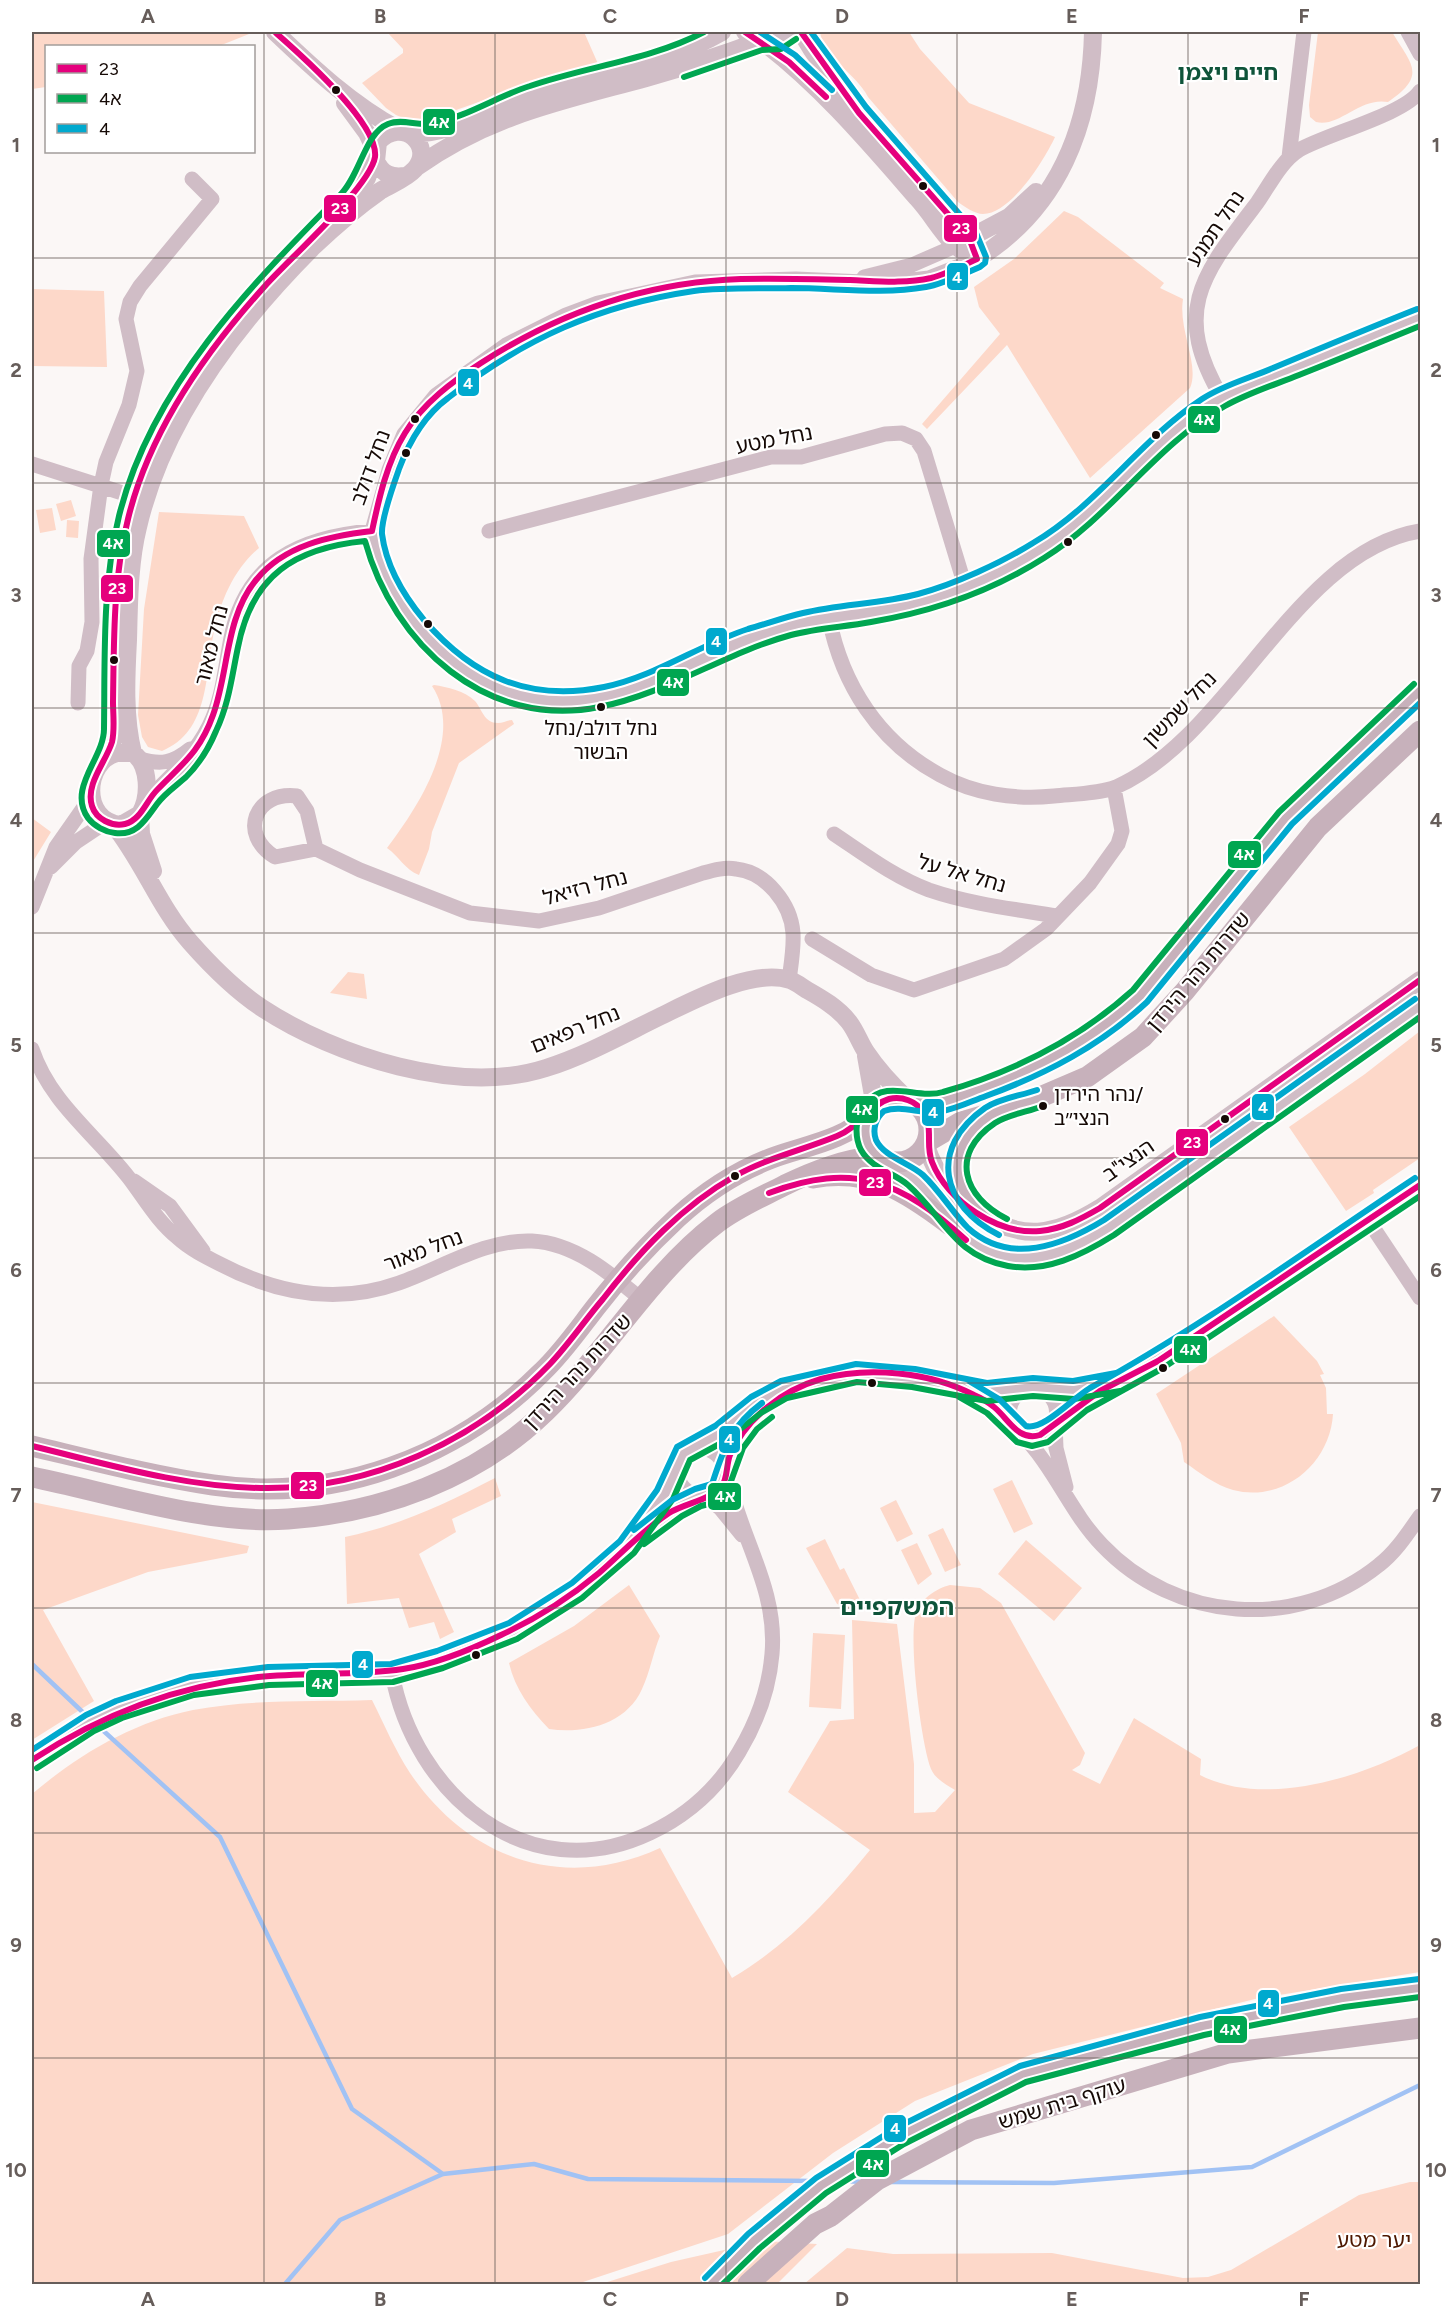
<svg xmlns="http://www.w3.org/2000/svg" width="1452" height="2316" font-family="Figtree,'Noto Sans Hebrew',sans-serif">
	<style>
		.green { fill: #fdd8c9 }
		.lines { fill: none; stroke-linecap: round; stroke-linejoin: round }
		.stream { stroke: #a1c2f4; stroke-width: 4.5 }
		.minor { stroke: #d0bdc6; stroke-width: 15 }
		.tertiary { stroke: #d0bdc6; stroke-width: 18 }
		.secondary { stroke: #c7b1bb; stroke-width: 21 }
		.bus-1-casing { stroke: #fff; stroke-width: 10 }
		.bus-2-casing { stroke: #fff; stroke-width: 10 }
		.bus-3-casing { stroke: #fff; stroke-width: 10 }
		.bus-1 { stroke: #e5007d; stroke-width: 6 }
		.bus-2 { stroke: #00a651; stroke-width: 6 }
		.bus-3 { stroke: #00a9ce; stroke-width: 6 }
		.grid { fill: none; stroke: #665d5a; stroke-width: 1.5; stroke-opacity: 0.55 }
		.bus-dot { fill: #160a06; stroke: #fff; stroke-width: 2 }
		.labels { text-anchor: middle; dominant-baseline: central; stroke-width: 4.5; stroke-linejoin: round; paint-order: stroke }
		.bus-label { font-size: 20px; fill: #160a06; stroke: #fff }
		.street-label { font-size: 21px; fill: #160a06; stroke: #fff }
		.park-label { font-size: 21px; fill: #4e1800; stroke: #fff }
		.neighbourhood-label { font-size: 22px; font-weight: bold; fill: #0f543a; stroke: #fff }
		.quarter-label { font-size: 24px; font-weight: bold; fill: #0f543a; stroke: #fff }
		.line-badge { stroke: #fff; stroke-width: 2 }
		.badge-label { font-size: 16px; text-anchor: middle; font-weight: bold; fill: #fff }
		.neatline { fill: none; stroke: #665d5a; stroke-width: 2 }
		.grid-label { font-size: 20px; text-anchor: middle; font-weight: bold; fill: #665d5a }
	</style>
	<rect width="100%" height="100%" fill="#fbf7f6"/>
	<path class="green" d="M32,32H247L249,34L219,46H46V87L32,89Z
		M387,32H584L599,66L530,84L422,122H412L396,115L386,108L362,83L403,53V49Z
		M820,32H909L920,49L969,103L1055,137C1045,159 1011,214 983,214C975,214 965,207 958,202L868,97C856,73 824,59 820,32Z
		M1318,32H1392C1411,64 1428,75 1388,102C1359,97 1339,128 1316,122L1310,117L1309,105Z
		M1064,211L1078,217L1164,283L1160,288L1183,299C1178,330 1200,365 1190,388L1090,478L1007,345L927,429L922,424L1000,334L979,307L974,287L1014,259Z
		M32,289L104,291L107,367L32,366Z
		M71,500L76,516L61,521L56,504Z
		M52,508L56,530L40,533L36,510Z
		M159,512L244,516L259,548C234,569 221,600 214,631C205,675 210,731 162,751L148,747L142,737L138,715L144,609Z
		M67,520L79,521L78,538L66,537Z
		M434,685C447,687 465,691 475,701C482,709 484,723 498,723C503,723 507,720 512,720L514,724L459,763L432,832L429,849L419,875C405,870 399,856 387,848C418,807 465,736 432,686Z
		M32,818L51,832L32,863Z
		M348,972L364,974L367,999L330,993Z
		M1420,1031V1158L1373,1190L1374,1193L1346,1211L1289,1127L1365,1074Z
		M1274,1316L1317,1361L1324,1374L1320,1375L1326,1388L1327,1414H1333C1330,1464 1283,1503 1233,1490C1215,1485 1199,1472 1184,1462L1181,1443L1156,1394Z
		M495,1478L501,1496L452,1519L456,1532L419,1554L454,1632L440,1639L434,1622L409,1628L399,1598L347,1604L345,1537C401,1525 445,1504 495,1478Z
		M1012,1480L1033,1524L1014,1533L993,1489Z
		M896,1500L913,1534L897,1542L880,1508Z
		M32,1502L249,1546L247,1553L148,1572L43,1610L94,1701L32,1740Z
		M943,1528L961,1565L945,1572L928,1535Z
		M825,1539L840,1570L844,1568L861,1602L850,1608L837,1604L806,1548Z
		M1026,1540L1082,1588L1054,1621L998,1574Z
		M917,1543L932,1574L918,1585L901,1550Z
		M629,1585L660,1636C653,1653 650,1672 642,1689C626,1725 583,1734 549,1729C530,1709 515,1689 509,1663L574,1626Z
		M950,1585L980,1588L1001,1603L1085,1753L1080,1765L1072,1770L1100,1784L1134,1718L1201,1759L1200,1775C1264,1808 1361,1778 1420,1745V1972L1255,1999L1033,2054L915,2101L833,2153L728,2234L577,2284H32V1794C78,1755 133,1722 193,1710C252,1699 313,1702 372,1700C384,1724 395,1750 410,1773C469,1860 564,1892 660,1848L732,1978C787,1946 830,1899 870,1850L788,1792L830,1721L854,1719L852,1620L897,1624L914,1764V1813L935,1812L955,1790C947,1785 935,1779 931,1769C921,1744 908,1639 916,1613C919,1600 937,1588 950,1585Z
		M813,1633L845,1635L841,1709L809,1707Z
		M1410,2182H1420V2284H804L847,2248L893,2254L1052,2253L1183,2278L1208,2277L1231,2270L1359,2195Z
		M764,2241L817,2244L777,2284H601L671,2262Z"/>
	<g class="lines">
		<path class="stream" d="M32,1664L91,1720
			M97,1725L220,1837L352,2109L443,2174
			M842,2181L864,2182
			M890,2182L1054,2183L1252,2167L1420,2085
			M285,2284L340,2220L443,2174L534,2164L588,2179L816,2181"/>
		<path class="minor" d="M1408,32L1420,54
			M1289,157L1304,32
			M977,259L929,278L886,283L796,279L695,282L598,303L566,315L506,345L436,395L404,434L389,470L372,531L389,585L404,610L439,651L473,676L490,685L526,697L558,702L610,695L657,678L737,642L769,632L807,621L866,614L924,602L999,571L1040,550L1092,512L1171,434L1210,404L1420,317
			M864,277L912,265L953,247
			M1222,398C1171,311 1202,275 1257,203C1269,186 1281,161 1299,150C1327,134 1405,114 1420,91
			M32,464L135,497
			M489,531L771,457H801L885,434L902,433L916,439L924,451L965,586
			M829,618C842,685 879,742 940,775C974,794 1015,800 1054,796C1073,794 1098,794 1116,787C1231,736 1296,551 1420,531
			M78,703L79,666L87,651L92,622L91,559L101,485L106,462L129,405L137,371L126,319L130,302L140,286L212,199L192,179
			M140,759C161,765 173,763 190,749
			M144,803C168,778 193,758 209,726C223,699 225,667 231,638C246,562 300,537 372,531
			M834,834C864,854 894,877 929,890C970,904 1014,909 1056,916
			M316,849L307,811L297,796C255,791 238,834 275,857L316,849L360,870L470,913L539,921L599,908L703,873C714,870 725,867 736,869C766,872 791,904 793,933C794,948 791,965 789,980
			M51,867L76,842L106,822
			M32,907L56,847L91,797
			M812,939L871,975L914,990L1004,959L1046,929L1090,883L1118,844L1122,831L1114,788
			M32,1049C50,1103 96,1135 129,1178C145,1199 157,1221 178,1238C190,1249 206,1257 220,1264C277,1294 337,1305 399,1283C442,1268 485,1239 532,1241C575,1243 611,1274 642,1300
			M134,1181L170,1206L203,1251
			M1368,1220L1420,1298
			M1055,1424L1056,1448L1066,1487
			M1021,1434C1054,1466 1070,1512 1102,1545C1175,1622 1296,1632 1379,1565C1396,1552 1408,1533 1420,1516
			M706,1497L720,1508L742,1535
			M392,1673C414,1794 527,1891 650,1833C688,1815 718,1788 739,1752C757,1722 769,1689 772,1654C778,1588 739,1536 727,1474"/>
		<path class="tertiary" d="M275,32C314,69 351,104 399,130
			M745,32C758,45 777,46 791,32
			M801,32C845,108 913,170 969,238L977,259
			M763,42C821,86 869,143 917,198C939,222 946,246 977,259
			M345,103L367,133L375,150
			M409,134C454,134 493,107 535,93C597,73 665,65 722,32
			M417,167C490,115 562,101 646,78C685,67 722,55 760,41
			M327,220L367,178L375,155
			M960,243L1009,217L1036,192
			M977,259C1059,208 1091,125 1093,32
			M117,753H133C150,765 150,797 140,814L121,825C80,821 84,761 117,753Z
			M133,753C124,718 126,677 128,640C129,604 129,563 138,527C163,419 236,324 314,246C334,227 357,207 380,191C391,184 406,179 415,169C435,147 403,115 378,142L376,161C382,174 391,178 405,176
			M107,757L113,740L117,602
			M140,814L141,834L153,871
			M113,824C143,861 159,907 190,942C212,967 235,990 262,1008C335,1056 459,1096 546,1068C585,1056 624,1034 661,1016C694,1000 753,968 790,980C796,982 802,987 807,990C823,999 838,1008 849,1022C856,1031 860,1043 866,1052C878,1070 892,1085 908,1100
			M866,1056L875,1107
			M926,1146C936,1175 951,1194 976,1211C1021,1242 1055,1236 1100,1208L1420,980
			M887,1161C916,1177 931,1200 951,1225C993,1277 1062,1258 1109,1227L1420,1006
			M1008 1412a25 25 0 1 1 50 0a25 25 0 1 1-50 0Z
			M1044,1390H1073L1105,1384
			M1056,1422L1100,1391L1158,1361L1420,1185
			M676 1472a25 25 0 1 1 50 0a25 25 0 1 1-50 0Z
			M696,1447C723,1434 742,1412 768,1397C792,1383 829,1374 857,1373C914,1370 969,1402 1025,1388
			M726,1466L742,1433L761,1414
			M645,1532L677,1508L698,1497
			M32,1760C113,1702 196,1679 294,1674C327,1673 361,1678 394,1672C476,1659 573,1607 629,1544C649,1522 664,1495 676,1468"/>
		<path class="secondary" d="M865 1130a32 32 0 1 1 64 0a32 32 0 1 1-64 0Z
			M912,1102C938,1104 959,1095 983,1087C1043,1067 1094,1041 1140,996L1285,818L1318,785L1420,691
			M927,1142L961,1122L1024,1104L1087,1077L1143,1037L1185,991L1318,827L1420,731
			M813,1178C870,1167 908,1193 950,1225
			M976,1211C946,1175 952,1143 990,1116
			M32,1446C91,1460 152,1476 213,1485C335,1503 456,1458 542,1372C562,1353 578,1330 595,1308C619,1277 648,1245 677,1218C704,1193 738,1171 772,1158C804,1146 844,1141 869,1115
			M32,1477C111,1493 207,1525 288,1519C381,1513 477,1478 545,1412C606,1353 649,1275 717,1223C738,1207 762,1197 785,1185C816,1170 843,1160 878,1156
			M711,2284L754,2241L821,2186L900,2136L1023,2074L1202,2026L1343,1998L1420,1988
			M748,2284L815,2224L831,2216L877,2180L971,2130L1228,2053L1420,2028"/>
		<g class="bus-1-casing">
			<path id="bus-1" d="M275,32C300,54 379,123 375,157C370,187 289,259 265,286C206,351 149,432 128,519C113,578 114,641 113,702C113,714 115,730 112,742C106,762 85,784 92,806C96,819 112,827 125,824C141,820 146,801 157,790C182,764 200,752 213,715C229,671 225,618 256,580C284,545 330,536 372,531
				M745,32L789,62L826,97
				M372,531C379,498 387,462 405,433C423,403 453,381 481,363C560,312 647,282 741,279C777,278 813,279 850,280C877,281 904,284 931,278C947,274 962,266 977,259L969,238L859,113L801,32
				M769,1193C854,1161 901,1181 966,1240
				M32,1446C107,1464 183,1487 261,1488C369,1490 475,1442 550,1364C569,1344 585,1320 603,1299C640,1251 682,1206 735,1176C767,1158 803,1150 837,1136C860,1127 871,1104 889,1099C902,1096 916,1101 923,1112C934,1127 925,1145 932,1162C947,1201 998,1235 1040,1231C1062,1229 1081,1219 1100,1208L1420,980
				M32,1760C102,1714 175,1686 258,1677C306,1672 355,1676 403,1669C437,1664 470,1650 501,1635C536,1619 569,1598 599,1573C622,1553 643,1530 669,1513C683,1504 712,1499 721,1488C728,1479 726,1465 730,1455C746,1418 783,1390 821,1379C868,1366 930,1372 974,1395C981,1398 988,1402 994,1407C1008,1418 1018,1442 1040,1435L1100,1391L1158,1361L1420,1185"/>
		</g>
		<g class="bus-2-casing">
			<path id="bus-2" d="M704,32C650,60 588,66 530,86C498,96 468,116 435,123C419,127 403,118 388,124C365,133 360,175 341,194C250,286 151,387 119,516C102,585 105,658 104,729C104,758 67,788 88,818C94,826 105,832 115,833C137,836 146,819 157,804C165,793 176,786 186,777C199,764 209,748 216,731C229,704 232,675 238,647C252,575 295,548 365,541C393,644 487,730 599,707C666,694 725,653 791,635C817,628 844,627 871,622C931,612 992,591 1044,558C1112,516 1155,445 1225,406C1248,393 1274,385 1299,375C1340,359 1380,342 1420,326
				M684,77L762,50L781,49L796,39
				M1414,684L1279,812L1133,990C1079,1039 1013,1072 943,1092C918,1100 886,1078 866,1103C855,1116 854,1136 861,1150C872,1169 893,1172 908,1185C944,1217 954,1256 1008,1266C1046,1273 1082,1255 1114,1235L1420,1017
				M1007,1219C963,1197 949,1154 995,1123C1009,1114 1028,1112 1043,1106
				M959,1397L987,1413L1017,1442L1032,1446L1048,1442L1087,1410L1163,1368L1420,1196
				M644,1544L682,1516L701,1506L717,1502L726,1495L743,1448L757,1429L772,1417
				M37,1768L94,1731L122,1718L194,1695L269,1685L393,1682L443,1668L517,1639L582,1598L634,1553L673,1499L690,1460L725,1441L761,1413L787,1398L857,1382L912,1387L987,1401L1033,1396L1074,1399L1120,1391
				M723,2284L760,2248L826,2193L904,2144L1026,2082L1204,2035L1344,2007L1420,1997"/>
		</g>
		<g class="bus-3-casing">
			<path id="bus-3" d="M760,32L795,55L832,90
				M811,32L866,107L976,233L986,257L985,263L980,267C963,274 944,284 926,287C881,295 836,288 791,288C759,289 725,287 694,291C599,305 523,339 448,398C425,415 409,442 399,469C394,483 381,519 382,534C386,565 404,596 424,620C473,677 529,702 604,687C654,677 699,645 748,629C766,624 785,617 803,613C841,604 880,604 918,594C955,584 1001,563 1033,543C1098,505 1140,440 1202,399C1223,385 1250,378 1273,368C1321,348 1369,328 1417,309
				M1415,999L1104,1220C1063,1245 1010,1266 968,1228C952,1212 940,1191 923,1175C910,1163 884,1157 876,1140C872,1129 876,1118 884,1111C903,1104 923,1116 943,1111C958,1108 972,1101 986,1096C1046,1074 1100,1046 1147,1002L1292,824L1420,703
				M999,1235C941,1206 928,1148 985,1108C1000,1098 1020,1096 1037,1090
				M969,1381L999,1399L1026,1426C1043,1431 1073,1398 1090,1388C1203,1326 1308,1249 1415,1178
				M634,1530L672,1500L695,1489L712,1484C724,1448 730,1427 762,1403
				M32,1750L86,1715L116,1701L190,1677L268,1667L391,1664L437,1651L509,1623L572,1583L620,1541L657,1490L677,1447L715,1426L751,1397L781,1381L856,1364L915,1369L987,1383L1033,1378L1073,1381L1116,1373
				M705,2278L748,2234L816,2178L896,2128L1020,2066L1200,2017L1341,1989L1419,1979"/>
		</g>
		<use href="#bus-1" class="bus-1"/>
		<use href="#bus-2" class="bus-2"/>
		<use href="#bus-3" class="bus-3"/>
	</g>
	<path class="grid" d="M264,32V2284M495,32V2284M726,32V2284M957,32V2284M1188,32V2284M32,258H1420M32,483H1420M32,708H1420M32,933H1420M32,1158H1420M32,1383H1420M32,1608H1420M32,1833H1420M32,2058H1420"/>
	<g class="bus-dot">
		<circle cx="336" cy="90" r="5"/>
		<circle cx="923" cy="186" r="5"/>
		<circle cx="415" cy="419" r="5"/>
		<circle cx="1156" cy="435" r="5"/>
		<circle cx="406" cy="453" r="5"/>
		<circle cx="1068" cy="542" r="5"/>
		<circle cx="428" cy="624" r="5"/>
		<circle cx="114" cy="660" r="5"/>
		<circle cx="601" cy="707" r="5"/>
		<circle cx="1043" cy="1106" r="5"/>
		<circle cx="1225" cy="1119" r="5"/>
		<circle cx="735" cy="1176" r="5"/>
		<circle cx="1163" cy="1368" r="5"/>
		<circle cx="872" cy="1383" r="5"/>
		<circle cx="476" cy="1655" r="5"/>
	</g>
	<g class="labels">
		<g class="bus-label">
			<text x="601" y="728">נחל דולב/נחל<tspan x="601" dy="24">הבשור</tspan></text>
			<text x="1054" y="1094" text-anchor="start">נהר הירדן/<tspan x="1054" dy="24">הנצי״ב</tspan></text>
		</g>
		<g class="street-label">
			<text transform="translate(1215 228) rotate(-56)">נחל תמנע</text>
			<text transform="translate(774 439) rotate(-11)">נחל מטע</text>
			<text transform="translate(370 467) rotate(-70)">נחל דולב</text>
			<text transform="translate(211 645) rotate(-76)">נחל מאור</text>
			<text transform="translate(1179 709) rotate(-46)">נחל שמשון</text>
			<text transform="translate(962 873) rotate(16)">נחל אל על</text>
			<text transform="translate(585 887) rotate(-15)">נחל רזיאל</text>
			<text transform="translate(1198 971) rotate(-50)">שדרות נהר הירדן</text>
			<text transform="translate(575 1029) rotate(-22)">נחל רפאים</text>
			<text transform="translate(1128 1160) rotate(-35)">הנצי"ב</text>
			<text transform="translate(423 1250) rotate(-21)">נחל מאור</text>
			<text transform="translate(577 1371) rotate(-47)">שדרות נהר הירדן</text>
			<text transform="translate(1062 2103) rotate(-17)">עוקף בית שמש</text>
		</g>
		<g class="park-label">
			<text x="1374" y="2239">יער מטע</text>
		</g>
		<g class="neighbourhood-label">
			<text x="1228" y="72">חיים ויצמן</text>
		</g>
		<g class="quarter-label">
			<text x="897" y="1606">המשקפיים</text>
		</g>
	</g>
	<g class="line-badge">
		<rect x="422" y="108" width="34" height="28" rx="6" fill="#00a651"/>
		<rect x="323" y="194" width="34" height="29" rx="6" fill="#e5007d"/>
		<rect x="943" y="214" width="35" height="29" rx="6" fill="#e5007d"/>
		<rect x="946" y="262" width="23" height="29" rx="6" fill="#00a9ce"/>
		<rect x="457" y="368" width="23" height="29" rx="6" fill="#00a9ce"/>
		<rect x="1187" y="405" width="34" height="29" rx="6" fill="#00a651"/>
		<rect x="96" y="529" width="35" height="29" rx="6" fill="#00a651"/>
		<rect x="100" y="574" width="34" height="29" rx="6" fill="#e5007d"/>
		<rect x="705" y="627" width="23" height="29" rx="6" fill="#00a9ce"/>
		<rect x="656" y="668" width="34" height="29" rx="6" fill="#00a651"/>
		<rect x="1227" y="840" width="35" height="29" rx="6" fill="#00a651"/>
		<rect x="1251" y="1093" width="24" height="28" rx="6" fill="#00a9ce"/>
		<rect x="845" y="1095" width="34" height="29" rx="6" fill="#00a651"/>
		<rect x="921" y="1098" width="24" height="29" rx="6" fill="#00a9ce"/>
		<rect x="1175" y="1128" width="34" height="29" rx="6" fill="#e5007d"/>
		<rect x="858" y="1168" width="34" height="29" rx="6" fill="#e5007d"/>
		<rect x="1173" y="1335" width="35" height="29" rx="6" fill="#00a651"/>
		<rect x="718" y="1425" width="23" height="29" rx="6" fill="#00a9ce"/>
		<rect x="290" y="1471" width="35" height="29" rx="6" fill="#e5007d"/>
		<rect x="707" y="1482" width="35" height="29" rx="6" fill="#00a651"/>
		<rect x="351" y="1650" width="23" height="29" rx="6" fill="#00a9ce"/>
		<rect x="305" y="1669" width="34" height="29" rx="6" fill="#00a651"/>
		<rect x="1257" y="1989" width="23" height="29" rx="6" fill="#00a9ce"/>
		<rect x="1213" y="2015" width="35" height="29" rx="6" fill="#00a651"/>
		<rect x="883" y="2114" width="24" height="29" rx="6" fill="#00a9ce"/>
		<rect x="855" y="2149" width="35" height="29" rx="6" fill="#00a651"/>
	</g>
	<g class="badge-label">
		<text x="439" y="128">4א</text>
		<text x="340" y="214">23</text>
		<text x="961" y="234">23</text>
		<text x="957" y="283">4</text>
		<text x="468" y="389">4</text>
		<text x="1204" y="425">4א</text>
		<text x="113" y="549">4א</text>
		<text x="117" y="594">23</text>
		<text x="716" y="647">4</text>
		<text x="673" y="688">4א</text>
		<text x="1244" y="860">4א</text>
		<text x="1263" y="1113">4</text>
		<text x="862" y="1115">4א</text>
		<text x="933" y="1118">4</text>
		<text x="1192" y="1148">23</text>
		<text x="875" y="1188">23</text>
		<text x="1190" y="1355">4א</text>
		<text x="729" y="1445">4</text>
		<text x="308" y="1491">23</text>
		<text x="725" y="1502">4א</text>
		<text x="363" y="1670">4</text>
		<text x="322" y="1689">4א</text>
		<text x="1268" y="2009">4</text>
		<text x="1230" y="2035">4א</text>
		<text x="895" y="2134">4</text>
		<text x="873" y="2170">4א</text>
	</g>
	<rect width="1452" height="2316" fill="none" stroke="#ffffff" stroke-width="66"/>
	<rect x="45" y="45" width="210" height="108" fill="#ffffff" stroke="#a29d9b" stroke-width="1.5"/>
	<rect x="57" y="64" width="30" height="9" fill="#e5007d" stroke="#a29d9b" stroke-width="1.5"/>
	<text x="99" y="75" font-size="18" fill="#160a06">23</text>
	<rect x="57" y="94" width="30" height="9" fill="#00a651" stroke="#a29d9b" stroke-width="1.5"/>
	<text x="99" y="105" font-size="18" fill="#160a06">4א</text>
	<rect x="57" y="124" width="30" height="9" fill="#00a9ce" stroke="#a29d9b" stroke-width="1.5"/>
	<text x="99" y="135" font-size="18" fill="#160a06">4</text>
	<rect x="33" y="33" width="1386" height="2250" class="neatline"/>
	<g class="grid-label">
		<text x="148" y="23">A</text>
		<text x="380" y="23">B</text>
		<text x="610" y="23">C</text>
		<text x="842" y="23">D</text>
		<text x="1072" y="23">E</text>
		<text x="1304" y="23">F</text>
		<text x="16" y="152">1</text>
		<text x="1436" y="152">1</text>
		<text x="16" y="377">2</text>
		<text x="1436" y="377">2</text>
		<text x="16" y="602">3</text>
		<text x="1436" y="602">3</text>
		<text x="16" y="827">4</text>
		<text x="1436" y="827">4</text>
		<text x="16" y="1052">5</text>
		<text x="1436" y="1052">5</text>
		<text x="16" y="1277">6</text>
		<text x="1436" y="1277">6</text>
		<text x="16" y="1502">7</text>
		<text x="1436" y="1502">7</text>
		<text x="16" y="1727">8</text>
		<text x="1436" y="1727">8</text>
		<text x="16" y="1952">9</text>
		<text x="1436" y="1952">9</text>
		<text x="16" y="2177">10</text>
		<text x="1436" y="2177">10</text>
		<text x="148" y="2306">A</text>
		<text x="380" y="2306">B</text>
		<text x="610" y="2306">C</text>
		<text x="842" y="2306">D</text>
		<text x="1072" y="2306">E</text>
		<text x="1304" y="2306">F</text>
	</g>
</svg>
